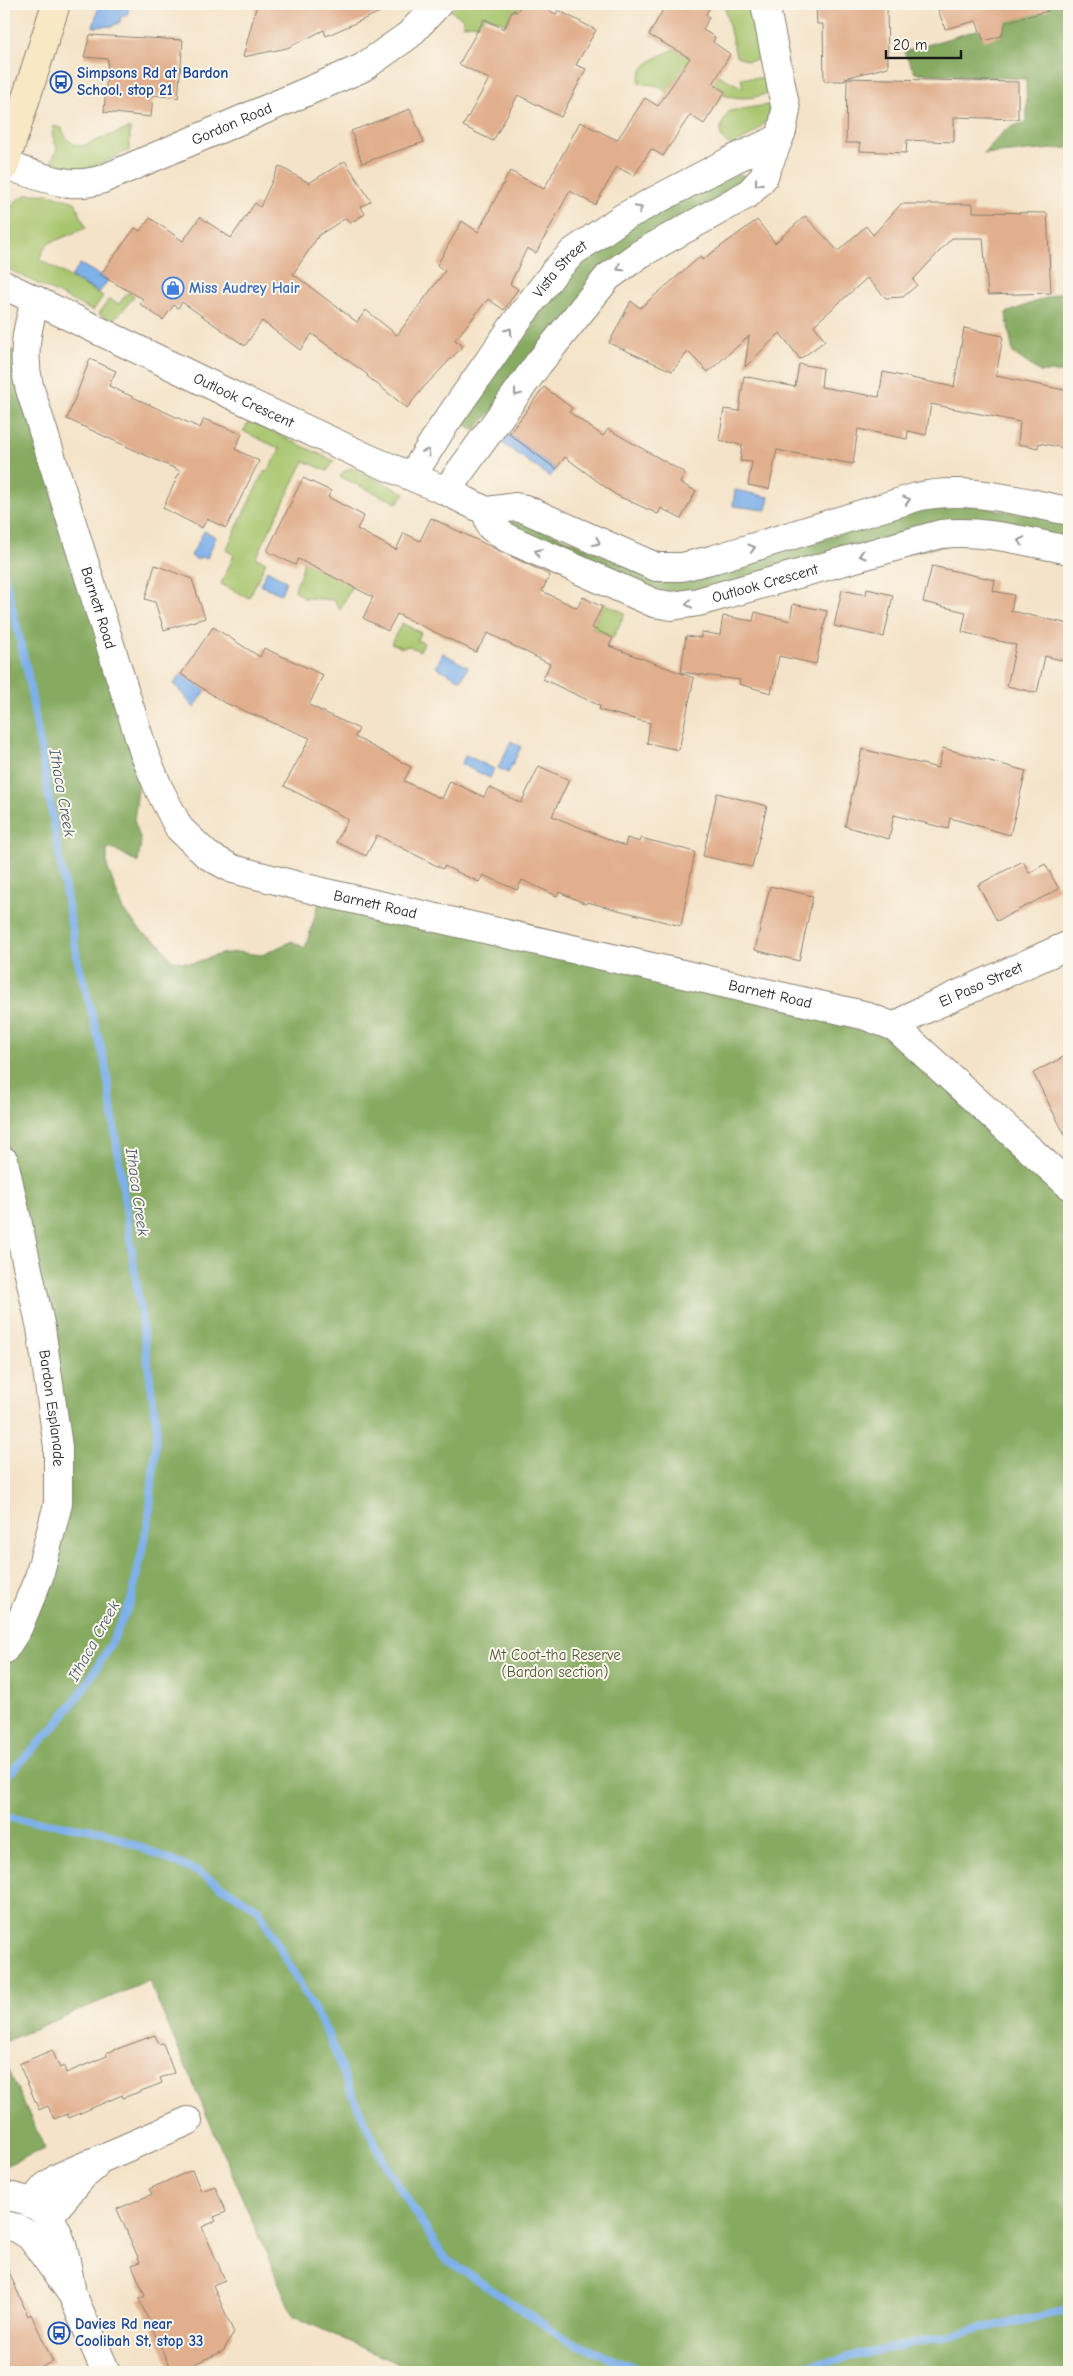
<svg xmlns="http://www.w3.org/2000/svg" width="1073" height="2376" font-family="'Comic Neue',sans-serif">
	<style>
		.green { fill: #a7c56d; stroke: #627044 }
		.forest { fill: #85aa60; stroke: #50633e }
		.water { fill: #7eb0ea; stroke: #4d6683 }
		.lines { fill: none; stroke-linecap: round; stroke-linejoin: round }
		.stream { stroke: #7eb0ea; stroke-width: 8 }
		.building { fill: #e1af8d }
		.street-casing { stroke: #888072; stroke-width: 30 }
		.secondary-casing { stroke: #888072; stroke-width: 30 }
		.street { stroke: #fff; stroke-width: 28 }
		.secondary { stroke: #f8e8c3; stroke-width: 28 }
		.oneway { stroke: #999 }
		.labels { text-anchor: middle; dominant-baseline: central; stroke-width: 4; stroke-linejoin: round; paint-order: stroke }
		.transit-label { font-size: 15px; font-weight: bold; fill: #164399; stroke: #fbf7ec; text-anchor: start }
		.street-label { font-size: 15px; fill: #1c1c1c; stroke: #fbf7ec }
		.shop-label { font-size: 15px; font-weight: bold; fill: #366cbe; stroke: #fbf7ec; text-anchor: start }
		.park-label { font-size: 15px; fill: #4d5738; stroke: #fbf7ec }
		.water-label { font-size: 16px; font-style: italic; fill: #43576e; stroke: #fbf7ec }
	</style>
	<rect width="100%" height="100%" fill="#fbf7ec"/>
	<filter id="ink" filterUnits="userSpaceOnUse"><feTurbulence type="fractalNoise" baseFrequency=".02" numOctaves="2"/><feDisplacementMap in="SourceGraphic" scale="10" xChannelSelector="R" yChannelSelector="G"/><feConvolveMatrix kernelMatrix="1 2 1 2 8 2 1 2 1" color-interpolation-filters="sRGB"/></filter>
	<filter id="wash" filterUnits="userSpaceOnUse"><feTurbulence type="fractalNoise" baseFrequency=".0096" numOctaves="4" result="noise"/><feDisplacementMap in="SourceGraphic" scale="20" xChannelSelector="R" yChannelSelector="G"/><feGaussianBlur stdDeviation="1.12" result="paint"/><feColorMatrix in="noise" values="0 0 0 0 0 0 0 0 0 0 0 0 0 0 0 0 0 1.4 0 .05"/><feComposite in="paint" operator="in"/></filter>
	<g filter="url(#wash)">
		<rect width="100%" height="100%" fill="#f4e3c8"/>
		<path class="green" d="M457,4H521L517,12L513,10L506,24L485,15L479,24L462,25L464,19L451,11Z
			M724,4H748L762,59L748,61L736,56Z
			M675,49L692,59L691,64L717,78L718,75L743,88L741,78H767L770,91C757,100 737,99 723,95L725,91L685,66L667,93L659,86L639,83C638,63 660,56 675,49Z
			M767,105L770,107C769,127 749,137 733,145C713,140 721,124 729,111Z
			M54,126L62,128C65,139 71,145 82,146L130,128V150C102,162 81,180 52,160L57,149L52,134Z
			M28,194H49L75,202L86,228L47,244L39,259L103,296L93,311L4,267V215L17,200Z
			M128,292L134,296L121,313L111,320L99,314L109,299L119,304Z
			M250,421L334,461L327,471L304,461L256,558L266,562L249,598L221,584L234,555L226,550L262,475L270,467L280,449L243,431Z
			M351,468L405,493L397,503L340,477L343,472Z
			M303,561L352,586L340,610L334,600L304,598L295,591C296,581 304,571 303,561Z
			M604,603L625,613L613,638L592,628Z
			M402,623L421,633L417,640L424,643L420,651L409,646L402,648L391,643Z"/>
		<path class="forest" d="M1021,4H1069V148L983,154L1006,129L1027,121L1026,79L915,73L904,52L1026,15Z
			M738,175H743L748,179L642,244L475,430L462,423L549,296L602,241L722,179Z
			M1069,289V372H1040L1013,353L1006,313Z
			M4,348L17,352L135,752L138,790L134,820L141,841L138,863L120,852L107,848V866L123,910L142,932L159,943L172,960L193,963L220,954L237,952L262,955L292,941L305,948L320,900L883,1031L1069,1196V2372H416L293,2316L149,1981L4,2042V1659L64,1508L8,1151L4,1024Z
			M941,501L1069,521V541L1020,532L671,597L507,530L505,515L578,544L653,579L674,582L704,578Z
			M4,2060L45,2149L4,2166Z"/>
		<path class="water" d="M99,5L129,8L127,16H121L120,22L113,26L93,27Z
			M80,264L108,280L99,293L71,277Z
			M509,434L556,469L550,477L502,443Z
			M735,490L769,497L766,510L733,506Z
			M204,531L216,537L207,558L200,557L198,560L191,556Z
			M267,570L286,581L281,594L260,585Z
			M443,653L468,667L461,680L436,667Z
			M181,674L206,690L194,708L174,684Z
			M511,741L521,747L508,773L498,768Z
			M466,755L494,769L490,778L461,764Z"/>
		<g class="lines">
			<path class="stream" d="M4,573L27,670L77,958L105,1062L157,1428L149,1518L131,1601L110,1646L83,1690L56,1725L4,1779
				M4,1817L102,1831L198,1872L258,1909L329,2036L346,2081L385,2164L444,2258L567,2340L646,2372
				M778,2372L1069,2310"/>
		</g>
		<g id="blocks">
			<path class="building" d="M257,4H398L326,36L324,30L287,48L243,57Z
				M521,4H536L556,14L558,10L596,30L576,65L586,69L561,117L518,95L493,141L463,126L489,79L459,64L484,19L504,29L513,10L517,12Z
				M666,4H712L706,14L709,17L703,30L715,37L713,42L730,54L713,84L725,92L704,124L690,115L663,156L651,149L634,176L617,167L595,205L570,191L536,253L527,248L510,284L518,289L504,310L488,299L455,340L463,346L424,387L407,408L367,376L368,375L312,334L300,350L262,321L245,346L182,302L178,308L174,305L163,320L140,304L143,299L100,275L135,228L140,231L150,218L183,241L200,217L231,238L255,203L260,207L279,166L309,183L345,161L371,201L361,207L365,214L350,223L346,218L319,235L293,274L357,322L366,310L397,335L445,271L437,265L462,221L478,232L510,171L544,189L580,122L617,140L645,98L658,106L690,58L649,35Z
				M816,4H887L888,67L845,78V81H824L823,24H817Z
				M936,4H1047L1048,11L1006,22L1001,36L984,41L976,21L945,29Z
				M90,35L183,40L178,98L153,95L151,117L104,112L108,59L84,57Z
				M847,78L1018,82V119L954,117V142L907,140L906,153L860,151V143H846Z
				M410,109L424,142L362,163L351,131Z
				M901,204H973V212L1047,213L1051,293L988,295L983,238H952L913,280L917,285L903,297L886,298L867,278L814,325L825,341L800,359L780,333L745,367L749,336L708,372L688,352L672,371L609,343L631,301L640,308L700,257L702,260L757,220L775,243L805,216L838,251L866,226L873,235Z
				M964,328L1003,336L996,376L1069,391V449L1039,443L1038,448L1018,444L1020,422L931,404L926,435L908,431L907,439L858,429L853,464L777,450L769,489L748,485L752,462L740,461L742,445L719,440L724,409L739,411L744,376L795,387L799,364L823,368L821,387L879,397L883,372L954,387Z
				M90,359L116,371L109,386L200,428L204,419L242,434L235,449L259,461L226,528L207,519L202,528L163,508L180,471L67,419Z
				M544,387L572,408L569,412L603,436L608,429L685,473L680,483L696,491L681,519L661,508L658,514L616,495L565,457L556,469L509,434Z
				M303,478L331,491L328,497L364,516L357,529L396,550L404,533L420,541L431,518L550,575L542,591L577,608L583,597L602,607L592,628L613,638L609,646L694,678L679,750L647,743L650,723L599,710L600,706L543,679L550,664L488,633L476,652L397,614L388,631L363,618L373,597L298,559L295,565L267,551Z
				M155,565L192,579L205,618L164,630L155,602L145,599Z
				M932,566L995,580L993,591L1014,595L1011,611L1069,624V662L1045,656L1037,693L1007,686L1016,645L962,632L966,612L923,602Z
				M867,589L893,595L884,637L834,626L842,590L866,595Z
				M793,604L827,611L816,664L779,656L771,693L739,684L740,680L681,672L686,636L701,638V632L720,635L723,616L753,621L755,612L790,621Z
				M213,627L260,657L264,648L323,675L309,705L359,729L355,737L411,767L404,781L442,799L450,781L484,797L489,787L521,803L539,766L569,780L552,816L625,846L627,838L640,842L641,838L695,852L681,926L587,902L586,904L559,892L557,896L522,880L517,890L483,875L479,882L444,866L443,869L377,835L366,856L336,842L348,819L284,786L310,738L223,702L181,674Z
				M943,748L1026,771L1010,835L950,818L948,829L894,815L889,839L845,826L862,749L938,768Z
				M717,793L767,806L752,867L703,856Z
				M1023,861L1029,873L1045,864L1059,889L997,921L978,885Z
				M770,886L813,896L799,961L755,950Z
				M1069,1054V1143L1033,1073Z
				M155,2035L159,2044L163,2043L174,2073L160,2078L162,2083L123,2098L122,2095L69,2118L67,2114L54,2119L48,2106L39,2110L19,2064L52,2050L60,2068L64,2066L66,2073L107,2056L106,2053Z
				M192,2170L201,2191L215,2186L226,2212L214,2217L216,2221L202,2227L225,2280L213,2285L234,2333L223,2351L177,2372H172L139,2299L145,2296L132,2265L140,2262L117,2209L152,2194L149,2189Z
				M4,2260L28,2316L31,2314L53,2362L29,2372H4Z"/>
		</g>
	</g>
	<g filter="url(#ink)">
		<use href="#blocks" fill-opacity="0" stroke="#888072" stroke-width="1"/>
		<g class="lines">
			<g class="street-casing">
				<g id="street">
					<path id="s1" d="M5,165C38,175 68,191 103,179L362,68L409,35L438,4"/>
					<path id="s2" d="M4,285L232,395L372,460L446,491L486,511L515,507L525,509L656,567H682L715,559L917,497C967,485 1020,502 1069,511"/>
					<path id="s3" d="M36,300C26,329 22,356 29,386L144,753L159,789L179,828L207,855L233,869L326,893L863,1015L895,1027L1069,1185"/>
					<path id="s4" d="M412,476L442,428L516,322L555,271L573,252L622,218L734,159L778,139"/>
					<path d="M446,491L538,364L608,277L640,254L748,194L763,178L782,131L786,110L765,4"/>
					<path id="s5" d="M486,511L491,527L507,538L654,603L672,606L698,602L941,534C983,529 1027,542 1069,550"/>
					<path id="s6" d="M895,1027L917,1013L1069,945"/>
					<path id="s7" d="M4,1161L41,1328L58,1447V1504L39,1577L18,1628L4,1650"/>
					<path d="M4,2196C59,2200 63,2244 71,2288"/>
					<path d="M31,2204L45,2187L59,2177L188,2121"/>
					<path d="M49,2216L82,2177L93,2168"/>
					<path d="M4,2225L17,2228L30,2236L72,2294L106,2372"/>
				</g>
			</g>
			<g class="secondary-casing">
				<path id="secondary" d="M4,167L56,4"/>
			</g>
			<use href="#street" class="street"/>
			<use href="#secondary" class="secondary"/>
		</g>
		<defs><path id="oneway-chevron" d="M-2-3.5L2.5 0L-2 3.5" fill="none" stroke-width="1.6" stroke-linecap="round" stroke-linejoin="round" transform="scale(1.25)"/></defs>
		<g class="oneway">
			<use href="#oneway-chevron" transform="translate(758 183) rotate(128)"/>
			<use href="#oneway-chevron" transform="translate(639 209) rotate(-28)"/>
			<use href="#oneway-chevron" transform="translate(620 268) rotate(145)"/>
			<use href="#oneway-chevron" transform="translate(509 331) rotate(-55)"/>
			<use href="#oneway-chevron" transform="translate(517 393) rotate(127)"/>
			<use href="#oneway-chevron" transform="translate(427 452) rotate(-58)"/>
			<use href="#oneway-chevron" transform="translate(907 500) rotate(-17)"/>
			<use href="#oneway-chevron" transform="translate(1021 541) rotate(-170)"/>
			<use href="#oneway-chevron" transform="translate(597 542) rotate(24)"/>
			<use href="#oneway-chevron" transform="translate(752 548) rotate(-17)"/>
			<use href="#oneway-chevron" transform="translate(538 552) rotate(-156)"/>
			<use href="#oneway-chevron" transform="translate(862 555) rotate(164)"/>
			<use href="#oneway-chevron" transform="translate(689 604) rotate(169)"/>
		</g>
	</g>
	<defs>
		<g id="bus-ring" transform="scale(1.125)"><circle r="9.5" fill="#fbf7ec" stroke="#1a4fb4" stroke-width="1.5"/><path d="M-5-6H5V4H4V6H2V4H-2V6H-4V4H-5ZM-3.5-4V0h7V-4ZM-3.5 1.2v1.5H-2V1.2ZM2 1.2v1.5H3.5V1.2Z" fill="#1a4fb4"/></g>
		<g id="shop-ring" transform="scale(1.125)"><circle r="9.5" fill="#fbf7ec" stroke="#3f7fe0" stroke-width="1.5"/><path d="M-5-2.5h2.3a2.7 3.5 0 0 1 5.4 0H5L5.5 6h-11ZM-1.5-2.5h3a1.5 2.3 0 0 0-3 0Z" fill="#3f7fe0"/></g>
	</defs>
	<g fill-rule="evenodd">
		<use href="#bus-ring" x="61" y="82"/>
		<use href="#shop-ring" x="173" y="288"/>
		<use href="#bus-ring" x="59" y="2333"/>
	</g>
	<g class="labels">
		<g class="transit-label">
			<text x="77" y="73">Simpsons Rd at Bardon<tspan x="77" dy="17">School, stop 21</tspan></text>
			<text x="75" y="2324">Davies Rd near<tspan x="75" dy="17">Coolibah St, stop 33</tspan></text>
		</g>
		<g class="street-label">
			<text stroke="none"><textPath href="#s1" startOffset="241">Gordon Road</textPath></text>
			<text stroke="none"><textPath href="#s4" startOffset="255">Vista Street</textPath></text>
			<text stroke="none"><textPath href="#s2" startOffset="266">Outlook Crescent</textPath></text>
			<text stroke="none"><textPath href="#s5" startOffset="311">Outlook Crescent</textPath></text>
			<text stroke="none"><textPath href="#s3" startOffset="320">Barnett Road</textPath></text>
			<text stroke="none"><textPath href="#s3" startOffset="770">Barnett Road</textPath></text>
			<text stroke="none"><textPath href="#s6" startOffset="96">El Paso Street</textPath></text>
			<text stroke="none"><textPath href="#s3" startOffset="1175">Barnett Road</textPath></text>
			<text stroke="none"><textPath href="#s7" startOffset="252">Bardon Esplanade</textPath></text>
		</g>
		<g class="shop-label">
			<text x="189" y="288">Miss Audrey Hair</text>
		</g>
		<g class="park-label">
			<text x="555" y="1655">Mt Coot-tha Reserve<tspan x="555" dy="17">(Bardon section)</tspan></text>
		</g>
		<g class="water-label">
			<text transform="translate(62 793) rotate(80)">Ithaca Creek</text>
			<text transform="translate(137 1192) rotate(82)">Ithaca Creek</text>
			<text transform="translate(94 1641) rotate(-61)">Ithaca Creek</text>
		</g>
	</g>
	<rect width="1073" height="2376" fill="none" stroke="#fbf7ec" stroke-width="20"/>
	<path d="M886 50v8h75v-8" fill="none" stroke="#1c1c1c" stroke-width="2.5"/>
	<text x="893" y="50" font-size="15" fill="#1c1c1c" stroke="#fbf7ec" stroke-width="4" paint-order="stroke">20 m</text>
</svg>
